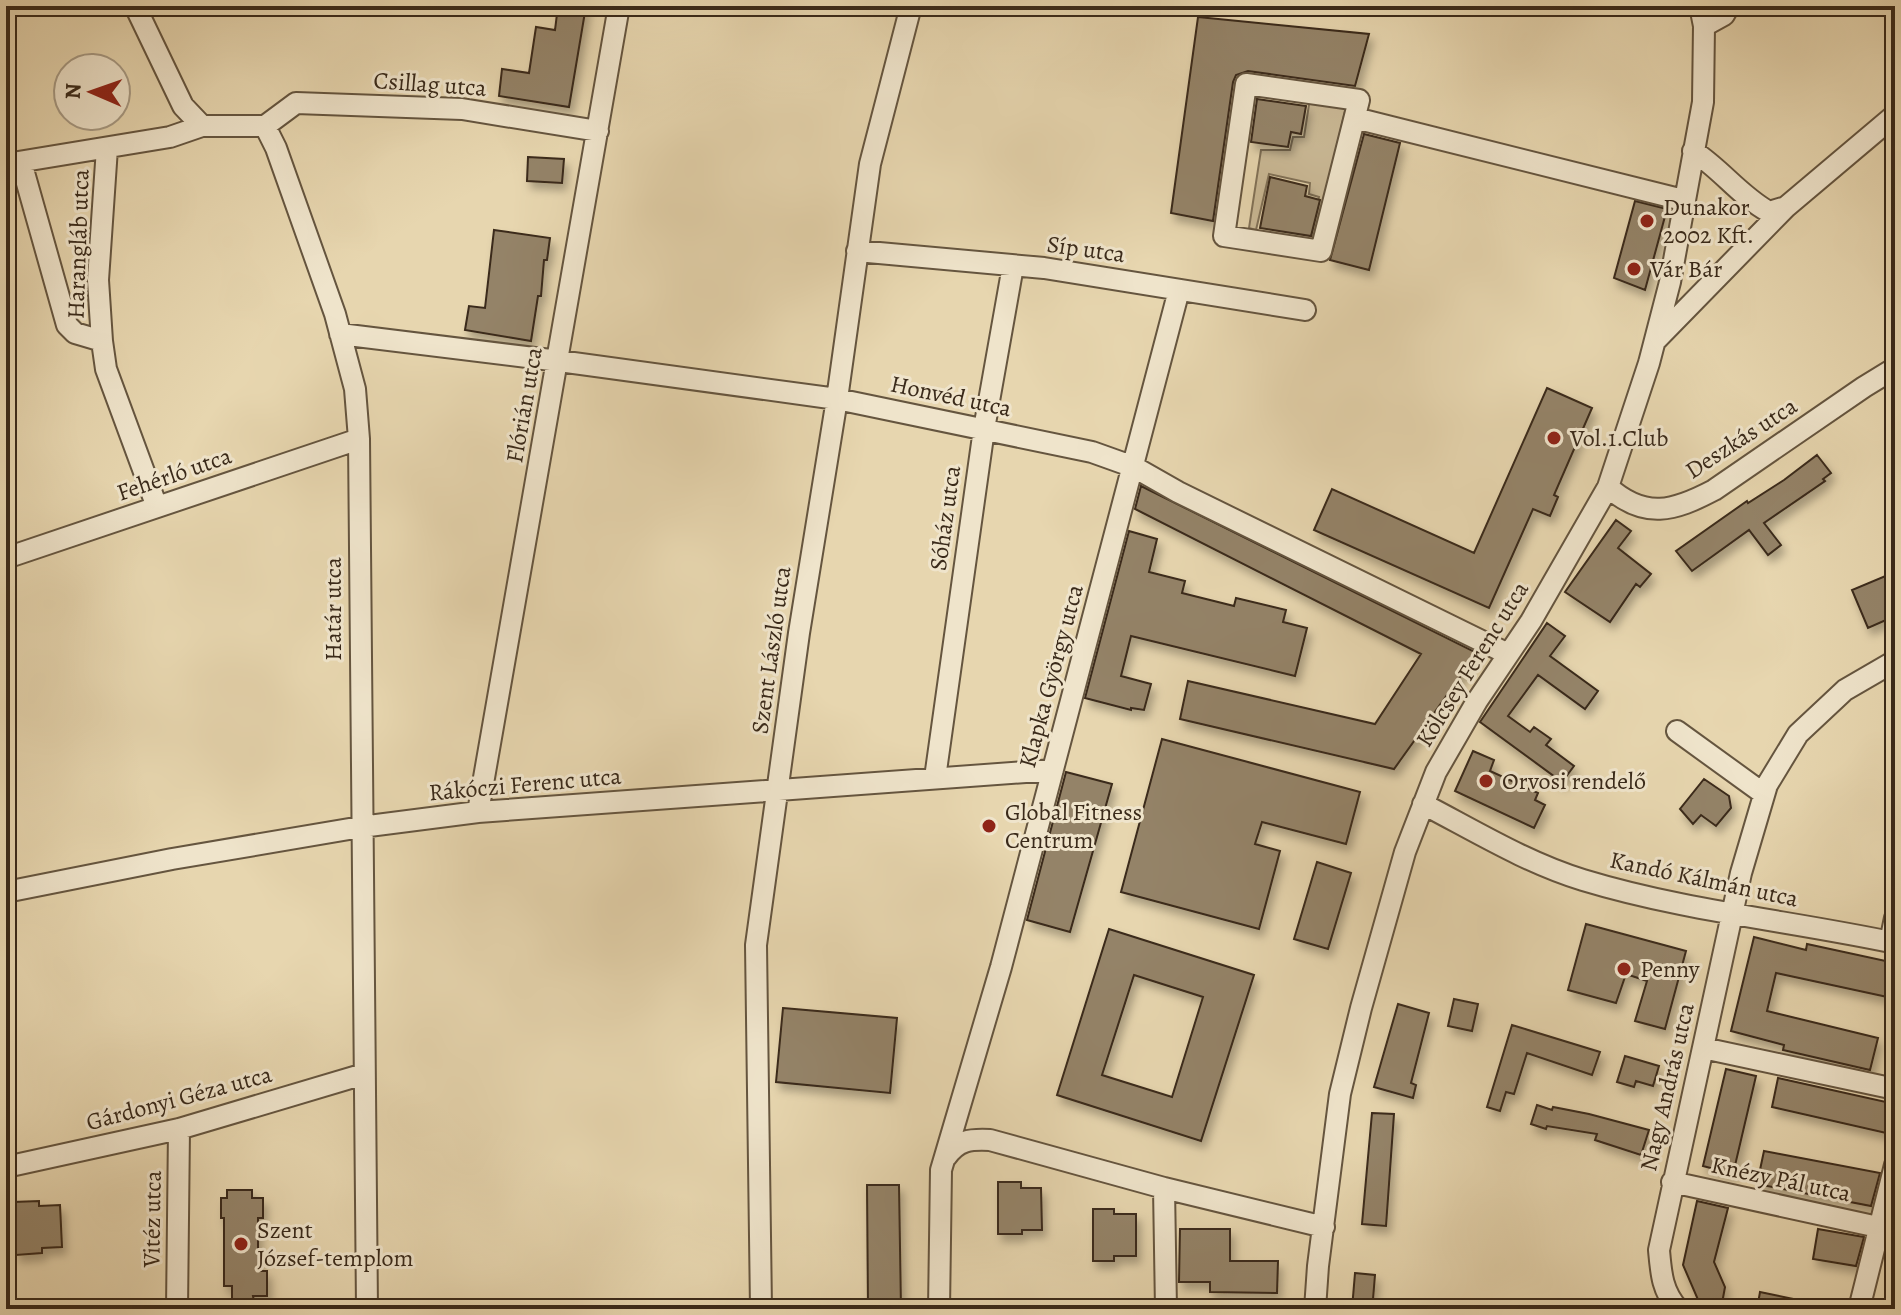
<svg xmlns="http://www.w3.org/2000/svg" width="1901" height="1315" font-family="Alegreya,serif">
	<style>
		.green { fill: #cab996; stroke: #827258; stroke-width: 2 }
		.building { fill: #948367; stroke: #3a2a1a; stroke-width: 2; fill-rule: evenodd; filter: url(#shadow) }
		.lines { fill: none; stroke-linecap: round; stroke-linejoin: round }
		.minor-casing { stroke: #65553f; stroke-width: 24 }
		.minor { stroke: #efe4cb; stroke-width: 20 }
		.poi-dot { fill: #8f2418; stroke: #efe4cb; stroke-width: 3 }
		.labels { text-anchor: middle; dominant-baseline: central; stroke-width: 6; stroke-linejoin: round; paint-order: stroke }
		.street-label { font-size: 24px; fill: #3a2a1a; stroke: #efe4cb }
		.poi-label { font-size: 24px; fill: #3a2a1a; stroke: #efe4cb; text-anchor: start }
	</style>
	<defs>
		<filter id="shadow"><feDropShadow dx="4" dy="7" stdDeviation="4" flood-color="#0004"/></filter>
	</defs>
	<rect width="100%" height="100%" fill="#e7d6af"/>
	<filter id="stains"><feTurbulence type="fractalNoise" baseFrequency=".0025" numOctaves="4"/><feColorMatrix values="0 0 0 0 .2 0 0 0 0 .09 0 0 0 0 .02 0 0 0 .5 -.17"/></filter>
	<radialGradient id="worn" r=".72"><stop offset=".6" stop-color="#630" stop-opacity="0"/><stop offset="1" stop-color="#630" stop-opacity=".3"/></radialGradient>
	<path class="green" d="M1310,98L1347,103L1315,237L1311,236L1319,197L1309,194L1310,183L1269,174L1256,230L1249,228L1261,150H1290L1293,137H1304Z"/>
	<path class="building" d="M558,6H586L569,107L499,96L502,69L529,73L536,27L555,30Z
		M1198,17L1369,34L1355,86L1248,71L1236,75L1233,82L1213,221L1171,213Z
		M1257,99L1306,106L1301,134L1291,132L1288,147L1251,142Z
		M1364,134L1400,143L1369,270L1330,260Z
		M528,157L564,159L562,183L527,181Z
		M1270,177L1307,186L1305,196L1320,200L1311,236L1260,228Z
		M1635,201L1667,209L1645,290L1614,278Z
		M494,230L550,238L547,260H544L541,296H538L531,341L465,330L469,306L485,308Z
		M1547,388L1592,408L1554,495L1558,497L1550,516L1533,509L1489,608L1314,530L1332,489L1474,553Z
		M1817,455L1831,473L1823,479L1825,481L1764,523L1781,545L1768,555L1749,530L1692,571L1676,551L1747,501L1748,503L1784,480Z
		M1141,486L1477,653L1394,769L1180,719L1188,681L1375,724L1421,654L1135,509Z
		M1616,520L1631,531L1618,548L1651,574L1640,587L1636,584L1610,622L1565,592Z
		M1129,531L1157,539L1149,572L1185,581L1182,593L1234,606L1236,598L1286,610L1283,622L1307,628L1295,676L1131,636L1121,676L1151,684L1144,710L1131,708V710L1085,698Z
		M1895,572V616L1868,628L1852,590Z
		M1547,623L1565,636L1550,656L1598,691L1585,709L1538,675L1508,716L1530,732L1534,727L1551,739L1546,745L1574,766L1562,782L1480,722Z
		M1162,739L1360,792L1346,844L1262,822L1255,844L1280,851L1259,929L1121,892Z
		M1473,751L1494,760L1490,771L1538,793L1535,800L1545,805L1534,828L1455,791Z
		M1066,772L1112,784L1070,932L1027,920Z
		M1704,779L1729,796L1731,808L1716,826L1701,815L1693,824L1680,809Z
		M1317,862L1351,873L1328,949L1294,939Z
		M1586,924L1686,951L1665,1029L1635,1021L1647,981L1626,974L1616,1003L1568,990Z
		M1109,929L1254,975L1201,1141L1057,1095ZM1134,975L1203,997L1172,1097L1102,1075Z
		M1754,937L1806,950L1807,944L1895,963L1892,998L1776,973L1767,1011L1878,1038L1870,1070L1783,1050L1784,1045L1731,1031Z
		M1454,999L1478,1004L1472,1031L1448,1026Z
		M1398,1004L1429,1013L1411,1083L1416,1085L1413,1098L1374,1087Z
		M783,1008L897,1018L890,1093L776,1082Z
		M1512,1025L1600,1052L1592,1075L1527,1053L1514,1094L1506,1092L1500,1111L1487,1107Z
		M1625,1056L1659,1066L1653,1086L1636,1081L1634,1087L1617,1082Z
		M1726,1069L1756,1076L1733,1174L1703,1166Z
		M1778,1078L1895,1104V1135L1772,1107Z
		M1537,1105L1552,1110L1553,1107L1589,1114L1649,1130L1641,1155L1595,1140L1597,1134L1547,1126L1546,1129L1531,1124Z
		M1372,1113L1394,1114L1386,1226L1362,1224Z
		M1764,1151L1880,1173L1871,1206L1757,1184Z
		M998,1182H1021V1188H1041L1042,1230H1022V1234H998Z
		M867,1185H899L901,1309H868Z
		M227,1190H252V1198H263V1218H258V1271H267V1296H253L254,1301H232V1286H224V1218H221V1198H227Z
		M39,1201V1206L60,1205L62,1247L42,1248V1253L16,1255L13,1202Z
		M1697,1201L1728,1208L1714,1262L1725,1287L1721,1309H1702L1683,1265Z
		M1093,1209H1114V1214H1136V1256H1114V1261H1093Z
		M1180,1229H1230V1261H1278L1277,1293L1210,1292V1282H1179Z
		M1818,1229L1864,1237L1856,1266L1813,1259Z
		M1355,1273L1375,1275L1373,1299H1370L1369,1309H1352Z
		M1760,1292L1813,1303V1309H1757Z"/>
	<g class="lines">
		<g class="minor-casing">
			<path id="minor" d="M135,6L183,106L202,126H265L276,148L335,314L355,389L359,439L367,1309
				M1704,26L1724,15L1729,6
				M1246,84L1359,100L1321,251L1224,236Z
				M1355,118L1683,200
				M265,126L296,103L462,109L598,131
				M107,148L98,280L102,341L106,369L157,507
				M1693,151C1721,169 1740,196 1769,212L1786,207
				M21,162L67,325L75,333L102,341
				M6,164L170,137L202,126
				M857,251L1044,268L1305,310
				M340,334L559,361L837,399L1092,452L1134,467L1178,492L1508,654
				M1656,340L1786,207L1895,115
				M1608,487C1645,520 1674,511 1714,490L1864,387L1895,368
				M6,558L359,439
				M1677,731L1764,794
				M935,778L984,429L1013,266
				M1423,804C1475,831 1527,863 1583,880C1685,911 1791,921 1895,943
				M478,812L619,6
				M6,892L172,859L361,827L478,812L1053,770
				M1890,942L1895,918
				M1703,1048L1895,1089
				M946,1157C958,1140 970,1139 990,1140L1164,1188L1324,1227
				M6,1167L179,1129L364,1074
				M1672,1182L1878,1227
				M1164,1188L1166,1309
				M177,1309L179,1129
				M761,1309L756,945L799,633L837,399L870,164L911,6
				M939,1309L941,1170L1001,967L1179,290
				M1315,1309L1318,1266L1340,1094L1361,1008L1405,852L1436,772L1477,701L1531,621L1608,487L1649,363L1670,282L1703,102L1704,26L1700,6
				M1678,1309C1662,1291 1661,1273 1659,1250L1741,873L1767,785L1798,734L1845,690L1895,661
				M1859,1309L1895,1165"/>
		</g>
		<use href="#minor" class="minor"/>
	</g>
	<g class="poi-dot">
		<circle cx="1647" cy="221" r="8"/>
		<circle cx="1634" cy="269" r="8"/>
		<circle cx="1554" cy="438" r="8"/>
		<circle cx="1486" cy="781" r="8"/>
		<circle cx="989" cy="826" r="8"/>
		<circle cx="1624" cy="969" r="8"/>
		<circle cx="241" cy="1244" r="8"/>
	</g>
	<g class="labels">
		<g class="street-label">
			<text transform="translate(430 84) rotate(4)">Csillag utca</text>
			<text transform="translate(78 244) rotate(-88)">Harangláb utca</text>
			<text transform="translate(1086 249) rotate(8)">Síp utca</text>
			<text transform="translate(951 396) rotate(12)">Honvéd utca</text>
			<text transform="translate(524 405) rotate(-80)">Flórián utca</text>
			<text transform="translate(1741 438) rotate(-33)">Deszkás utca</text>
			<text transform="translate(174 474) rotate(-19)">Fehérló utca</text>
			<text transform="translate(945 518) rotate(-82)">Sóház utca</text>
			<text transform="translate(333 609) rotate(-90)">Határ utca</text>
			<text transform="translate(771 650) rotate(-82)">Szent László utca</text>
			<text transform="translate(1472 664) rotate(-58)">Kölcsey Ferenc utca</text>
			<text transform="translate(1051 676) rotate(-75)">Klapka György utca</text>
			<text transform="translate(525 784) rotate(-5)">Rákóczi Ferenc utca</text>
			<text transform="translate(1704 879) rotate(12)">Kandó Kálmán utca</text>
			<text transform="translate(1667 1087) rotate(-77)">Nagy András utca</text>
			<text transform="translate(179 1098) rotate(-15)">Gárdonyi Géza utca</text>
			<text transform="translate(1781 1179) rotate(12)">Knézy Pál utca</text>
			<text transform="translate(152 1219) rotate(-89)">Vitéz utca</text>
		</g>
		<g class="poi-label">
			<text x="1663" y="207">Dunakor<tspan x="1663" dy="28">2002 Kft.</tspan></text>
			<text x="1650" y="269">Vár Bár</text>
			<text x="1570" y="438">Vol.1.Club</text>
			<text x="1502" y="781">Orvosi rendelő</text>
			<text x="1005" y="812">Global Fitness<tspan x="1005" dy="28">Centrum</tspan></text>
			<text x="1640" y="969">Penny</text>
			<text x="257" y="1230">Szent<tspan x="257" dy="28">József-templom</tspan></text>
		</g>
	</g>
	<rect width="1901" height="1315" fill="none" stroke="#e7d6af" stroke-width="32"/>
	<rect x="8" y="8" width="1885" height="1299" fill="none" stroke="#3a2a1a" stroke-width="4"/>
	<rect x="16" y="16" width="1869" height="1283" fill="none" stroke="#3a2a1a" stroke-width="2"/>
	<g transform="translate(92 92) rotate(272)"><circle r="38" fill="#efe4cb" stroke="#a79a84" stroke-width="2"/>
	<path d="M0-6L14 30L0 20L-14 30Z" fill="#8f2418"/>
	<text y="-12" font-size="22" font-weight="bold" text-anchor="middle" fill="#3a2a1a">N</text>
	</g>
	<rect width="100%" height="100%" filter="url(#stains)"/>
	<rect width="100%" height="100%" fill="url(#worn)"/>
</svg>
